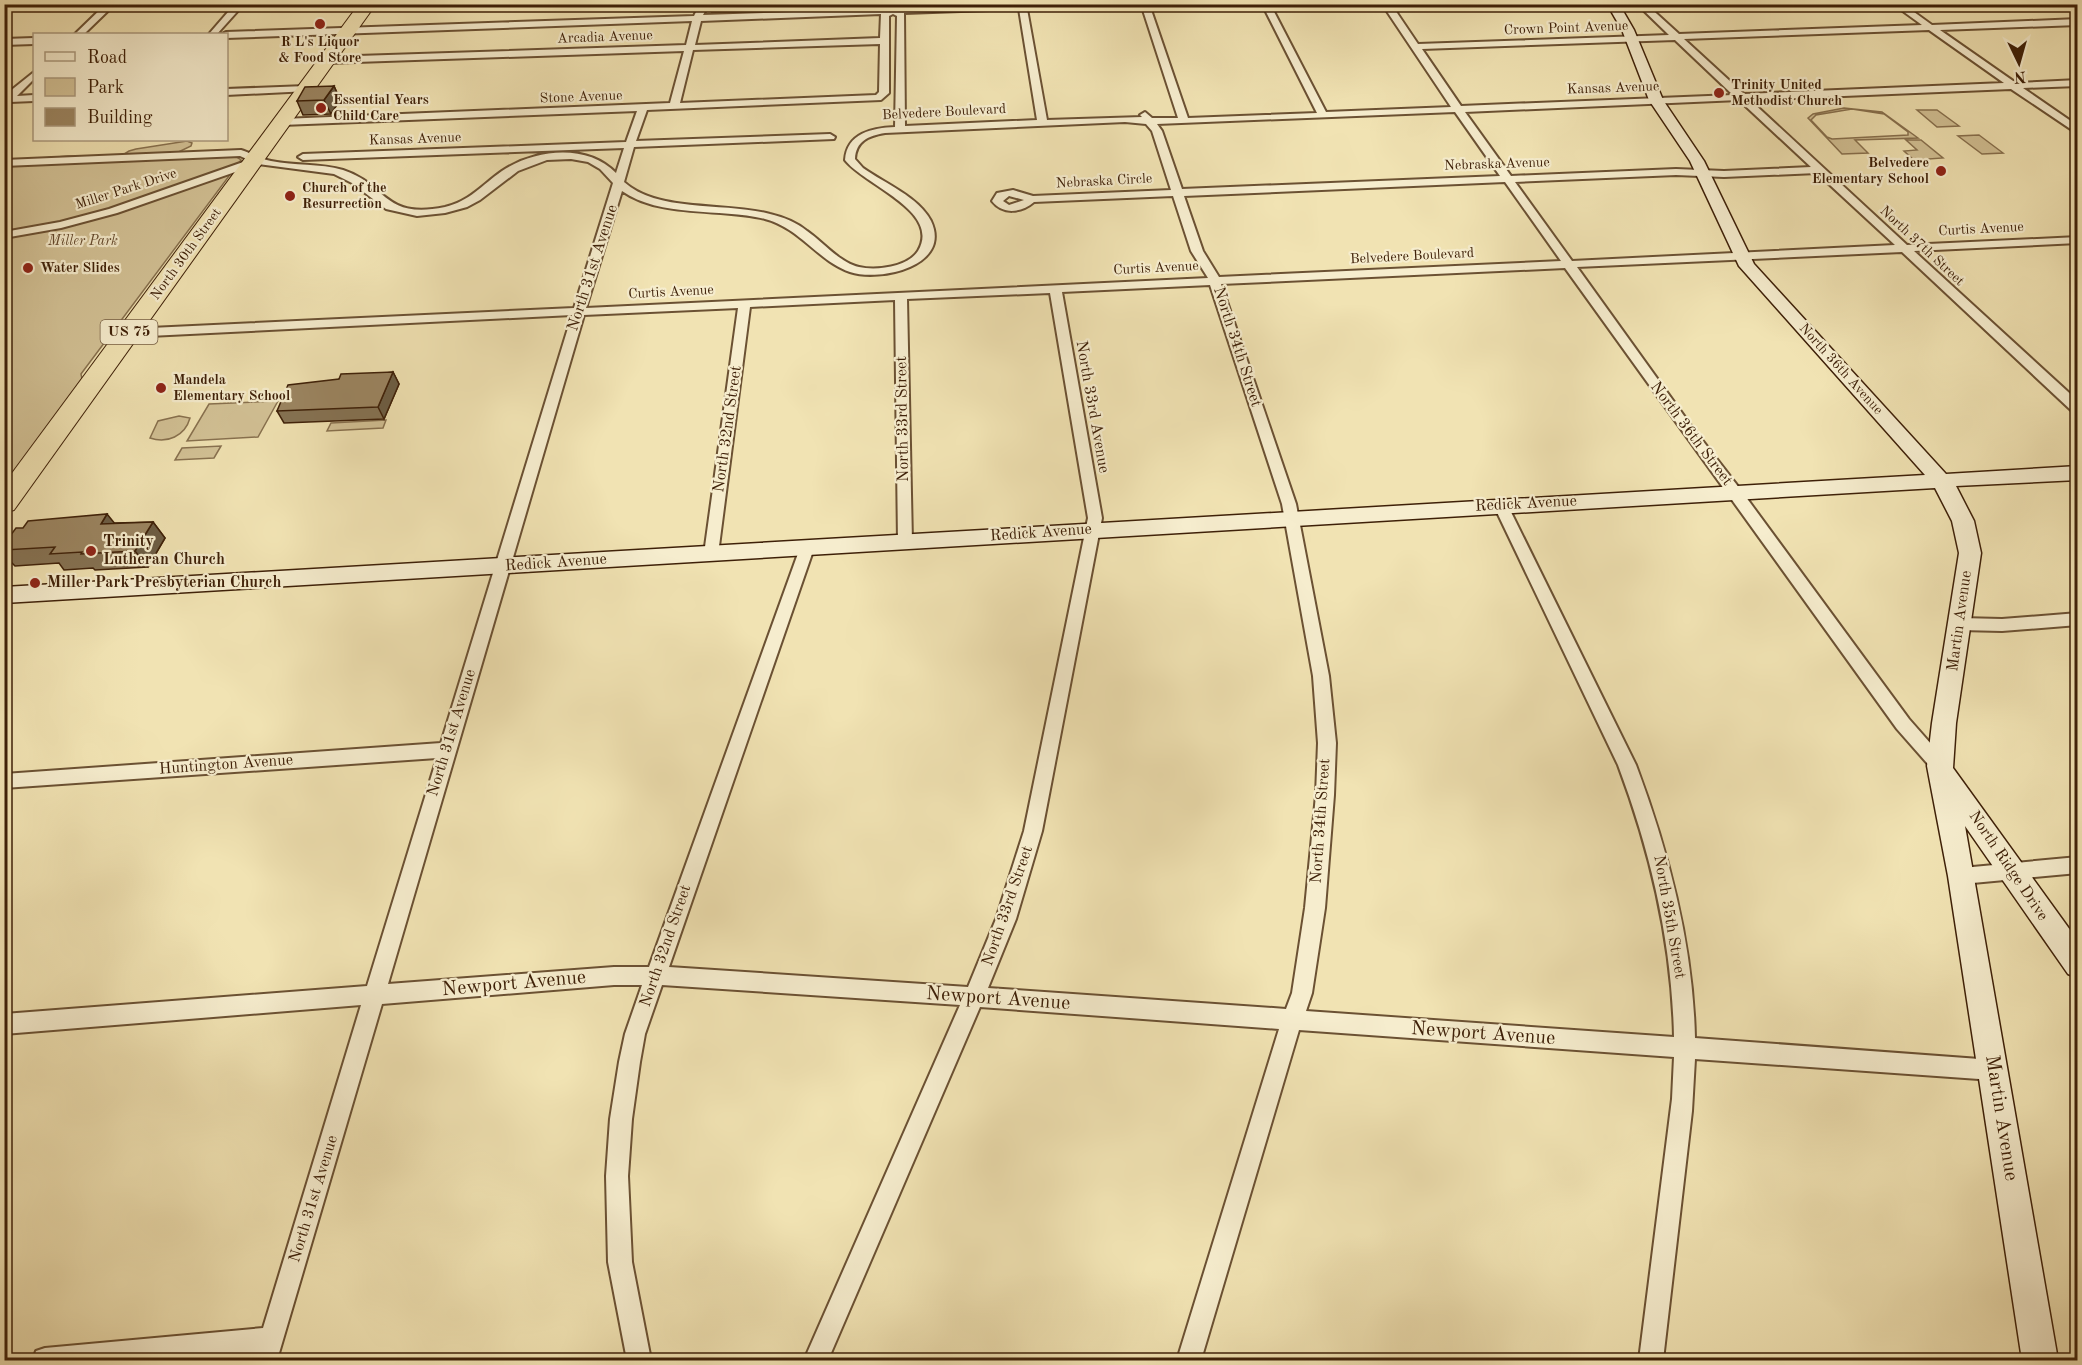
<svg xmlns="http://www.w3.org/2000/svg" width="2082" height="1365" font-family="'Old Standard TT',serif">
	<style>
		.green { fill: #d3c296; stroke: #88714f; stroke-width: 1.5; fill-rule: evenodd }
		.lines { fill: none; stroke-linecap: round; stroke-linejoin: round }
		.street-casing { stroke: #6b5133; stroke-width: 4 }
		.secondary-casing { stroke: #3e2008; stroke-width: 3 }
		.highway-casing { stroke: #3e2008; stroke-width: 2 }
		.street { fill: #f6edce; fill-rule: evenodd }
		.secondary { fill: #f6edce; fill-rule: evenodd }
		.highway { fill: #f1e3b3; fill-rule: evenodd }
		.wall { fill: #857253; stroke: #3e2008; stroke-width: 1.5 }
		.shaded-wall { fill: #6c5d44; stroke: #3e2008; stroke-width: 1.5 }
		.building { fill: #9b8561; stroke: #3e2008; stroke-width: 1.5 }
		.poi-dot { fill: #8f2418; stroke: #f6edce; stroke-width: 2 }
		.labels { text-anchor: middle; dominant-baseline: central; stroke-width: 4.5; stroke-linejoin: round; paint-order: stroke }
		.far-street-label { font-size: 14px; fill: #3e2008; stroke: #f6edce }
		.far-poi-label { font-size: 14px; font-weight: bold; fill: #3e2008; stroke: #f6edce; text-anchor: start }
		.far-park-label { font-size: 14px; font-style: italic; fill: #63482c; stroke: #f6edce }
		.shield { fill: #f6edce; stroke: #755e43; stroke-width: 1.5 }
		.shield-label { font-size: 15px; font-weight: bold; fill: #3e2008 }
		.street-label { font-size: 16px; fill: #3e2008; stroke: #f6edce }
		.poi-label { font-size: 16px; font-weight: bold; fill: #3e2008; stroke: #f6edce; text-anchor: start }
		.near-street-label { font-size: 20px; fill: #3e2008; stroke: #f6edce }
	</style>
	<rect width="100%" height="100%" fill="#f1e3b3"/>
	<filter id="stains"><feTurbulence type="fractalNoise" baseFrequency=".00333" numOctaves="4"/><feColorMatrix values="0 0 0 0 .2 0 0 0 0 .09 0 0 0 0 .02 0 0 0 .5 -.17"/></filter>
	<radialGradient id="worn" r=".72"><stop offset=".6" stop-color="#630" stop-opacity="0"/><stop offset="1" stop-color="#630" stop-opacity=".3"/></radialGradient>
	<path class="green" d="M736,4H879V5L875,8L711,13Z
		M1844,108L1882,112L1918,138L1855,140L1868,153L1842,154L1808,118L1813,114ZM1852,109L1884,114L1908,132V135L1832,139L1827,137L1811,120L1816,115Z
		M1917,110H1937L1959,126L1937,127Z
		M1979,135L2003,153L1982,154L1958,136Z
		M1906,140H1921L1943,158L1914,160L1904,151L1917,150Z
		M187,141L192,143L191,146L164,159L235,156L241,160L81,374L83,384L4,488V161L69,156L118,158L129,151L136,149Z
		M278,401L258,437L187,441L209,404Z
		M179,416L190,418C185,436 167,444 150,438L158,421Z
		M386,420L383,428L327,431L331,423Z
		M221,446L214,458L175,460L182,448Z"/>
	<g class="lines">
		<g class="street-casing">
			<path id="street" d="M106,4H115L84,34H75Z
				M235,4H244L217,34H209Z
				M700,4H709L703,15L889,9V4H897V8L1096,4L1027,9L1047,120L1142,117L1140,115L1145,112L1152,118H1178L1141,4H1149L1188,118L1317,113L1262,4H1270L1326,112L1451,107L1382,4H1391L1418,44L1669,35L1637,4H1646L1679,34L1922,25L1893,4H1903L1932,25L2078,19V25L1940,30L2016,83L2078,80V86L2023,88L2078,126V134L2011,89L1750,100L1907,245L2078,237V243L1914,251L2078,401V413L2073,412L1902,252L1577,267L1692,427L1740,489L1909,719L1946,761L1949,766L1946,771L1940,773L1934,771L1897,729L1565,268L1221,284L1296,504L1329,676L1336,743L1334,795L1325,908L1312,993L1306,1011L1674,1037C1672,942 1651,853 1618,765L1494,506L1501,501L1508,506L1636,765C1669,853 1693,944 1695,1038L1993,1060L2000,1063L2004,1070L2000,1077L1993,1080L1695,1059L1692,1111L1663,1360H1639L1672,1099L1674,1057L1299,1030L1201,1360H1177L1279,1029L980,1007L828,1360H804L960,1005L662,985L645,1034L640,1062L632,1119L628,1176L632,1262L651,1360H627L608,1262L606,1176L610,1119L619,1062L625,1034L642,985H614L382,1004L277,1360H253L255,1353L171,1360H33L36,1351L45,1348L263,1328L361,1005L4,1034V1014L367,986L437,758L4,788V774L441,743L572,315L129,337L123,333L129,329L574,308L613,183L600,169L588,162L571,159L547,160L518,171L480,200L467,207L445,213L417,216L386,209L352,183L334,174L258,164L117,213L61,228L4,238V232L60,222L109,209L249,160L240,156L4,166V160L241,150C251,153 261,159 271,161C295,166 319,163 343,170C387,184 383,220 445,207C470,201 482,185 502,171C535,149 587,143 616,173L624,148L303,160L298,157L303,154L626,142L637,111L282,125L277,122L282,119L670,103L684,51L327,63L322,60L327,57L686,45L692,21L226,38V34H222L226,32L694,16ZM1019,9L1037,120L905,126L904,13ZM881,14L880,38L695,45L701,21ZM893,14L897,16L895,127C872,128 847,133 845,160C864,185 942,211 918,251C908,267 876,271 859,267C840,263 823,242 807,231C796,222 783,217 770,214C727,202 658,213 624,182L634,147L834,139L835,137L830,134L636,141L647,110L881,100L889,93V16ZM1929,30L2004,83L1744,94L1684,39ZM1675,40L1733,95L1461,106L1422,49ZM880,44L879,92L876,95L680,103L693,50ZM1739,100L1811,167L1724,171L1676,169L1511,176L1465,112ZM1455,112L1500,176L1182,189L1162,131L1157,124ZM1125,122L1146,124L1152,131L1171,190L1033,196L1013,190L997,193L992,201C1003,215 1021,213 1034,202L1173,196L1191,251L1208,278L586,308L622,191C660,218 721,208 765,219C800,228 818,261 850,272C880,282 952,266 931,221C919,197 884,183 863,168L855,159C856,141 868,136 885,133ZM1817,173L1895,245L1572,261L1515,182L1676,175L1724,177ZM1505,182L1561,261L1219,277L1203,251L1184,196ZM1009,196L1024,200L1009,205L1003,201ZM1210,285L1282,504L1313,676L1318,743L1316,795L1305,908L1292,993L1286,1009L988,988L1016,919L1042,831L1102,518L1062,292ZM1050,293L1088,518L1024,831L996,919L968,987L669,967L814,548L807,543L800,548L649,967H614L388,984L584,315L738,308L704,554L711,559L718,554L750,307L895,300L898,542L905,547L912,542L907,299Z
				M34,38V44L4,45V39Z
				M34,72V79L17,96L34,95V101L10,102L4,105V96Z
				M306,86L309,87V91L226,95V89Z
				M2078,613V625L2002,631L1960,630L1954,628L1952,624L1954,620L1960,618L2002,619Z
				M2078,857V873L1962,884L1955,882L1953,876L1955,870L1962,868Z"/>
		</g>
		<g class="secondary-casing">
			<path id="secondary" d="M1607,4H1619L1634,30L1663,100L1704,161L1754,264L1946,474L2078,466V480L1956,486L1974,521L1981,553L1956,723L1953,768L2078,941V978L2068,974L1965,826L2058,1360H2022L1948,876L1927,766L1932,723L1959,553L1952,521L1935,488L4,603V587L1925,475L1739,266L1690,161L1649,100L1622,30Z"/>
		</g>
		<g class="highway-casing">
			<path id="highway" d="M359,4H376L14,510L4,513V484Z"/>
		</g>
		<use href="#street" class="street"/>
		<use href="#secondary" class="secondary"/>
		<use href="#highway" class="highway"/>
	</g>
	<path class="wall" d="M334,86L340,100L331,114L303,115L297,101Z
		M393,372L399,384L384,419L284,423L277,411L339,379Z
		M153,522L165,538L148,567L95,570L93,568L64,570L59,563L15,566L4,555V544L115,523Z"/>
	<path class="shaded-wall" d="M334,86L340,100L331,114L324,100Z
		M393,372L399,384L384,419L378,407Z
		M107,514L120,530L101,524Z
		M153,522L165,538L148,567L135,551Z"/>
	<path class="building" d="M334,86L324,100L297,101L305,87Z
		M393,372L378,407L277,411L288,385L339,379L341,374Z
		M107,514L101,524L153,522L135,551L81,554L82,552L50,554L55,547L4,550V544L16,528H23L28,521Z"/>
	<g class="poi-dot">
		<circle cx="320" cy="24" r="6"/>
		<circle cx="1719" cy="93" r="6"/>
		<circle cx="321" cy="108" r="6"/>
		<circle cx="1941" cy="171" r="6"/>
		<circle cx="290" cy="196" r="6"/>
		<circle cx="28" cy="268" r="6"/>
		<circle cx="161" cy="388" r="6"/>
		<circle cx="91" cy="551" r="6"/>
		<circle cx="35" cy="583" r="6"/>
	</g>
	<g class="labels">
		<g class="far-street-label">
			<text transform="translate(1566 28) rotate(-2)">Crown Point Avenue</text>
			<text transform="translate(605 37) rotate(-2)">Arcadia Avenue</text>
			<text transform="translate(1613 88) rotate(-2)">Kansas Avenue</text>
			<text transform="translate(581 97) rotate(-2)">Stone Avenue</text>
			<text transform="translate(944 112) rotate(-3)">Belvedere Boulevard</text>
			<text transform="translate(415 139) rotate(-2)">Kansas Avenue</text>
			<text transform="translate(1497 164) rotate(-2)">Nebraska Avenue</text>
			<text transform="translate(1104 181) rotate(-3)">Nebraska Circle</text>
			<text transform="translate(126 189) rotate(-18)">Miller Park Drive</text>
			<text transform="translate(1981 229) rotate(-3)">Curtis Avenue</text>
			<text transform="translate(1922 246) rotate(43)">North 37th Street</text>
			<text transform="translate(186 254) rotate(-54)">North 30th Street</text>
			<text transform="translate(1412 256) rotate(-3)">Belvedere Boulevard</text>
			<text transform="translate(1156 268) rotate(-3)">Curtis Avenue</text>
			<text transform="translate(671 292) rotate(-3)">Curtis Avenue</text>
			<text transform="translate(1841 369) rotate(48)">North 36th Avenue</text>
		</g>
		<g class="far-poi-label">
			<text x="320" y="42" text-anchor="middle">R L's Liquor<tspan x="320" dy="16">&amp; Food Store</tspan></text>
			<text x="1731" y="85">Trinity United<tspan x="1731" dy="16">Methodist Church</tspan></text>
			<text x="333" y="100">Essential Years<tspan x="333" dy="16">Child Care</tspan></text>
			<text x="1929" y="163" text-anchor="end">Belvedere<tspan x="1929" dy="16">Elementary School</tspan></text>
			<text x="302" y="188">Church of the<tspan x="302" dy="16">Resurrection</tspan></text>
			<text x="40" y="268">Water Slides</text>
			<text x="173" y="380">Mandela<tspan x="173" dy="16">Elementary School</tspan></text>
		</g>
		<g class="far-park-label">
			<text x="83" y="241">Miller Park</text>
		</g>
		<rect class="shield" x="100.5" y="320" width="57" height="24" rx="4.5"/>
		<g class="shield-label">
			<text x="129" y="332">US 75</text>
		</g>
		<g class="street-label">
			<text transform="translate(593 268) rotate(-72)">North 31st Avenue</text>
			<text transform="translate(1237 347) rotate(72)">North 34th Street</text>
			<text transform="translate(1092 407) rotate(80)">North 33rd Avenue</text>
			<text transform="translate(903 419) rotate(-91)">North 33rd Street</text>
			<text transform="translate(728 429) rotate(-82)">North 32nd Street</text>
			<text transform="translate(1691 434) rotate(53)">North 36th Street</text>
			<text transform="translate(1526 504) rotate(-3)">Redick Avenue</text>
			<text transform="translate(1041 533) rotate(-4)">Redick Avenue</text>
			<text transform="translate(556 563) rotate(-4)">Redick Avenue</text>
			<text transform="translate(1960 621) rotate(-82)">Martin Avenue</text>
			<text transform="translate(452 733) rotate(-73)">North 31st Avenue</text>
			<text transform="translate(226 765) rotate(-4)">Huntington Avenue</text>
			<text transform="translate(1321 821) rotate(-86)">North 34th Street</text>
			<text transform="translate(2008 866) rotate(56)">North Ridge Drive</text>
			<text transform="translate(1008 906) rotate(-71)">North 33rd Street</text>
			<text transform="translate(1669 917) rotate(80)">North 35th Street</text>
			<text transform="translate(666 946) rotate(-71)">North 32nd Street</text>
			<text transform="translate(314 1199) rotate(-73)">North 31st Avenue</text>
		</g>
		<g class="poi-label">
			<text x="103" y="542">Trinity<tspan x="103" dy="18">Lutheran Church</tspan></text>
			<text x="47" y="583">Miller Park Presbyterian Church</text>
		</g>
		<g class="near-street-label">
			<text transform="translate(514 984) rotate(-5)">Newport Avenue</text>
			<text transform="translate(998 999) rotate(4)">Newport Avenue</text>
			<text transform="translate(1483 1034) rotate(4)">Newport Avenue</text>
			<text transform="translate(2001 1118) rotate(81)">Martin Avenue</text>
		</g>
	</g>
	<rect width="2082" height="1365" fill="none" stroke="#f1e3b3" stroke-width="24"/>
	<rect x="6" y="6" width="2070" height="1353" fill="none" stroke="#3e2008" stroke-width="3"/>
	<rect x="12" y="12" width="2058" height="1341" fill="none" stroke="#3e2008" stroke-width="1.5"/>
	<rect x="33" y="33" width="195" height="108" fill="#f6edce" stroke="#ac9b7f" stroke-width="1.5"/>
	<rect x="45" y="52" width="30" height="9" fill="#f6edce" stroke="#ac9b7f" stroke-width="1.5"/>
	<text x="87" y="63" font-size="18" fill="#3e2008">Road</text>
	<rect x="45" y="78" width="30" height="18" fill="#d3c296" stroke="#ac9b7f" stroke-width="1.5"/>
	<text x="87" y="93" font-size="18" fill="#3e2008">Park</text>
	<rect x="45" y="108" width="30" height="18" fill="#9b8561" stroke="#ac9b7f" stroke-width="1.5"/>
	<text x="87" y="123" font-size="18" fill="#3e2008">Building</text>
	<g transform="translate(2019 63) rotate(175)" stroke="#f6edce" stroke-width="4.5" paint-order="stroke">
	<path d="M0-4.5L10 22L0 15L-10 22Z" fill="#3e2008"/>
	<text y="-9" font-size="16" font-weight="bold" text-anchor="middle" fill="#3e2008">N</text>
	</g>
	<rect width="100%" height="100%" filter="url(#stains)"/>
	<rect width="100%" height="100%" fill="url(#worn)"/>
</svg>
